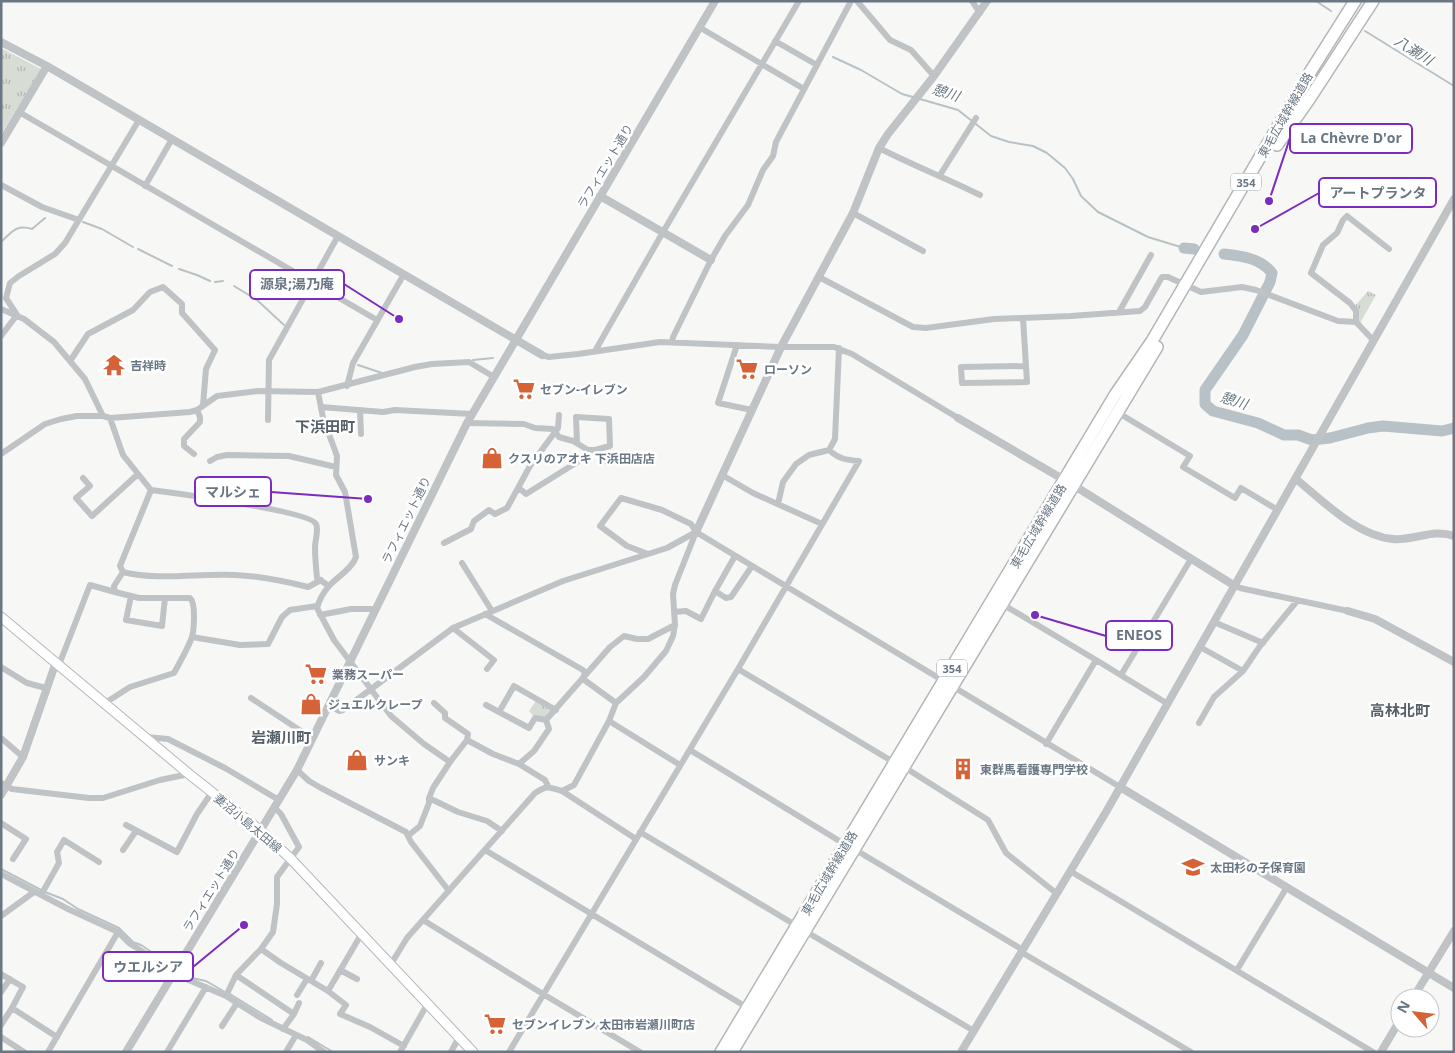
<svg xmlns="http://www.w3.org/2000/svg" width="1455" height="1053" font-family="'Open Sans','Noto Sans JP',sans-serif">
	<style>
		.park { fill: url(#park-tufts) }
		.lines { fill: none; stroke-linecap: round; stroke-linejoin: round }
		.stream { stroke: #b8c2c6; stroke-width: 2 }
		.river { stroke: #b8c2c6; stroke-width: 11 }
		.secondary-casing { stroke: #b4b8bd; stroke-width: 11 }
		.trunk-casing { stroke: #b2b6b9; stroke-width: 14 }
		.minor { stroke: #bfc3c6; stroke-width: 6 }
		.tertiary { stroke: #bfc3c6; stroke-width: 8 }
		.secondary { stroke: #fff; stroke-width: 9 }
		.trunk { stroke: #fff; stroke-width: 11 }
		.labels { text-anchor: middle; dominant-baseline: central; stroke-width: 5; stroke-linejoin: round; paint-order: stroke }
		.shield { fill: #fff; stroke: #96a0a9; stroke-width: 1 }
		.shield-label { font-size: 11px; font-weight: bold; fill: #697784 }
		.street-label { font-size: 12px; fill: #697784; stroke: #fff }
		.poi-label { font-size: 12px; font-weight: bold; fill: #697784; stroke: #fff; text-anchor: start }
		.water-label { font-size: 14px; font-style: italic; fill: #65777f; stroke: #fff }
		.quarter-label { font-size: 15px; font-weight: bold; fill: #566069; stroke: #fff }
		.leader { fill: none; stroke: #7b2cbf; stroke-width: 2 }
		.callout-dot { fill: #7b2cbf; stroke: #fff; stroke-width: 2 }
		.callout { fill: #fff; stroke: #7b2cbf; stroke-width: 2 }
		.callout-label { font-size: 14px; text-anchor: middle; font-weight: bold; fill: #697784 }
	</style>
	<defs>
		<pattern id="park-tufts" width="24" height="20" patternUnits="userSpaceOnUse" patternTransform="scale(1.25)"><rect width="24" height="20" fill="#d7dcd5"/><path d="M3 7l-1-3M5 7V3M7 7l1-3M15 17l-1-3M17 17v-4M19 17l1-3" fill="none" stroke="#b2b7b2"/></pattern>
	</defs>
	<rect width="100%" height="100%" fill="#f7f8f5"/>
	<path class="park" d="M1,48L41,69L1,134Z
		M1368,291L1376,295L1359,325L1353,308Z
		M537,699L556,710L546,720L535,718L529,711Z"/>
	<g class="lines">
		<path class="stream" d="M1316,1L1331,11
			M1365,31L1454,86
			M833,57L861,70L902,94L913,97
			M920,99L958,110L991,136L1009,142L1033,146L1047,153L1065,168L1073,179L1081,196L1098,212L1148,237L1184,248
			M83,222L102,229L133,247
			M1,242C12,232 16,224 32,229L45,218
			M138,249L172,266
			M179,269L197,275L210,281
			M215,282L223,281
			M234,286L257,300L284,325
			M473,360L493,358
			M358,365L382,373
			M1,869L41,890
			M45,892L63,899L78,909L119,928L133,942L141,945L174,967
			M178,969L192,978L206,981L225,992
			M230,994L272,1020
			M308,1037L333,1052"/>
		<path class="river" d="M1184,248L1194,249
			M1224,254C1242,256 1260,258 1272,273L1270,282L1243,335L1205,390V404L1213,411L1258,423L1284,435H1298L1312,440L1330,438L1368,428L1383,426L1442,431L1454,428"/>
		<g class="secondary-casing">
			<path id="secondary" d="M1,617L189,774L261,831L291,859L473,1052"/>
		</g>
		<g class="trunk-casing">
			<path id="trunk" d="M1277,145L1310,98L1373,1
				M721,1052L1115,395L1152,341L1307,77L1355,1
				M732,1052L1157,347"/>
		</g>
		<path class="minor" d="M857,1L890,40L911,50L934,76
			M972,1L980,13
			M699,27L804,89
			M775,41L817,65
			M19,112L377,320
			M879,148C912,165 946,178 980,195
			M940,175L976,118
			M1,185L42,207L79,220
			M145,186L172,139
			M853,213L923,251
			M819,277L913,327L926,328L994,319L1071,316L1140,311L1145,307L1162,277H1168L1201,292L1242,287L1256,290L1338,321L1356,322
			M1,309L24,319L54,342L85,379L103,416
			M1119,312L1151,255
			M17,315L6,298L10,283L19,276L55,254L65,243L139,120
			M1023,318L1027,382L962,383L961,367L1025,366
			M1,336L17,315
			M1374,341L1356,322V311L1350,303L1311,273L1323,245L1337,233L1343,220L1347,216L1389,249
			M672,342L673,337L711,260L725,236L748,205L763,170L773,156L776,142L851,1
			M737,345L718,403L752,410
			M595,351L663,232L799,1
			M542,355L549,357L578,354L660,342L781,347H834L852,354L958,418
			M70,361L88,334L133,310L150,292L163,287L182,304V313L215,350L206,369L203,405
			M347,386L353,363L404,274
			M318,392L323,418L337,456L336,475L345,492L356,557C352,569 337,577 329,586C323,593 319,600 317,608L334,640L391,716L424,744L450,762L433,788L429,798L458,812L487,821L502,831
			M321,407L383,412L395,410L472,414
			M360,410L361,434
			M1117,412L1190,456L1183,467L1235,498L1241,488L1278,510
			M110,418L123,455L151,490C173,493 311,511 316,524C319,530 315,540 315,547C315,557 316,568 317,578L329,586
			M268,420L269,360L338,236
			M467,423L524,424L535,428L553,429L559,437L573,441L588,450H595L607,462
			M577,443L576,417L609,419L610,446L595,450
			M1,454L45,424L61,419L77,416H103L110,418L137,416L190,412L197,410L217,396L258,391L318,392L415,367L432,364L469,362L494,377
			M194,454L184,446V439L200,422V417L197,410
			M210,461L217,457L227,455L289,456L336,467
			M722,475L753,493L822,524
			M83,478L90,486L76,498L92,516L138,474
			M519,488L526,494L587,456L588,450
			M151,490L120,566L123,572C160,581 198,573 235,575C260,576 284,581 308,587L321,580
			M778,504L783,482L796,464L809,455L829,450L835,439L839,348
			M444,543L471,529L474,521L489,510L495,514L507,508L530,466L558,428L559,415
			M648,554L627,546L600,526L621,498L662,510L691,524L696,532L1120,787
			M462,563L492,611
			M1235,586L1240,588L1348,611
			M715,591L735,556
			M131,596L126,620L162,626L165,598
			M1002,604L1096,660L1168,704
			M674,612L686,611L701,619L715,591L726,598L731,597L752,566
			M485,614L583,670L585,673L583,678
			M320,615L351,609H376
			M1214,622L1263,643
			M453,628L494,660L487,669
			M192,637L240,645L268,644L282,617L290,610L317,606
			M1200,647L1243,671L1260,646L1297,601
			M59,665L90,585L115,592
			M1,667L27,683L46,688
			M738,669L895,763
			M1121,675L1191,559
			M583,679L616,703
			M251,698L313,739
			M105,703L130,687L174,673C179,664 189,646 192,637C194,629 196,603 190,598H139L115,592L114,586L123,572
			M434,703L445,713V718L468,734L467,740
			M329,705L339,711L343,710L453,628L563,581L667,548L696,532
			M486,705L529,728L535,718L546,720L610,647L624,636L637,639H648L675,625
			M499,712L514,686L556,710
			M546,720L549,729L534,751L519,764L545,780L548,786
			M609,721L680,765
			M1199,723L1214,697L1243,671
			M146,737L168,739L225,768L279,800
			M1,738L23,757
			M1046,744L1096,660
			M690,750L846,845
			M450,762L467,740L493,754L519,764
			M904,767L988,820L1006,853L1056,893
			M297,770L309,781L321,788L406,832L411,842L449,891
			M1,783L12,789L89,798H103L160,780L189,774
			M562,791L574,785L609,721L616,703L644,677L666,651L673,636L675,625L673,594L675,585L696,532
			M1,823L26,839L13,859
			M126,825L177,852L197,814L212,792
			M640,832L797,926
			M409,835L420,826L429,803V798
			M854,849L1023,950
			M123,850L136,831
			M485,850L748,1008
			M1070,871L1373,1052
			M1,874L68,909L118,932L129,943L184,978L226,996L261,1018L307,1040L324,1052
			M41,895L59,863L57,852L64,840L99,862
			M1,916L34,892
			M423,920L543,994L640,1052
			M805,931L974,1031
			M261,949L281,963L328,991L362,933
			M1021,952L1191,1052
			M391,964L407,938L535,793C548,785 548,787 562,791L636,839
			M340,970L357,979
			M1237,970L1287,887
			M1,974L23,987L12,1008
			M236,975L294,1014L299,1003
			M311,981L321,963
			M328,991L346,1005L340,1014L370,1027L404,1046
			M1,992L10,979
			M297,995L307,979
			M226,996L236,975L261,949L273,932L277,904V877L299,847L281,814L275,808
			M1,1025L12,1008L57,1037
			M222,1026L237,1003
			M283,1029L294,1014
			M1,1037L24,1052
			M48,1052L118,932
			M167,1052L206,987
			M286,1052L296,1035
			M400,1052L428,1003
			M451,1052L459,1037
			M509,1052L738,669L859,461C846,460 839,459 829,450"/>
		<path class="tertiary" d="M1,42L47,66L542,355
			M1,143L47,66
			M600,196L711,260
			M958,418L1073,485L1235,586
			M1296,479C1323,501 1357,536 1393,539C1414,541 1433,528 1454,536
			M696,532L781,347L853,213L879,148L888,134L934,76L987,1
			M1348,611L1375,619L1454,662
			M1120,787L1454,988
			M1,795L23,757L56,662
			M1413,998L1454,931
			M126,1052L297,770L467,423L715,1
			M961,1052L1106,812L1454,199
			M1381,1052L1400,1020"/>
		<use href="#secondary" class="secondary"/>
		<use href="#trunk" class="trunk"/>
	</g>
	<defs>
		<g id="temple-bare" transform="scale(1.725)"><path d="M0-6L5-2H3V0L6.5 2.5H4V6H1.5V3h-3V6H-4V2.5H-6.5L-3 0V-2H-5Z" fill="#d66237" stroke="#fff" stroke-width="2.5" paint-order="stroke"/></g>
		<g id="supermarket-bare" transform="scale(1.725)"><path d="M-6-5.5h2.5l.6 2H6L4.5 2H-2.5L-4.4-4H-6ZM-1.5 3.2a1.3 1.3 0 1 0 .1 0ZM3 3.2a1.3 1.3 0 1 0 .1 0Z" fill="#d66237" stroke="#fff" stroke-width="2.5" paint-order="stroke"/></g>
		<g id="shop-bare" transform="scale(1.725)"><path d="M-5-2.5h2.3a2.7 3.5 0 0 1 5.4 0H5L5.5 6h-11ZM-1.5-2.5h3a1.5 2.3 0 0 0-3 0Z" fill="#d66237" stroke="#fff" stroke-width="2.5" paint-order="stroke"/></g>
		<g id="building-bare" transform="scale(1.725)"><path d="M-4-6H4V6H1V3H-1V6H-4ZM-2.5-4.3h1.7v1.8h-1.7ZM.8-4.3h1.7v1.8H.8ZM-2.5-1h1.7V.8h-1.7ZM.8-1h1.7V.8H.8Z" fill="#d66237" stroke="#fff" stroke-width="2.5" paint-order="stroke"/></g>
		<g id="school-bare" transform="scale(1.725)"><path d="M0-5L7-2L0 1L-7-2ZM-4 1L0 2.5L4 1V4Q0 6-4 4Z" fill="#d66237" stroke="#fff" stroke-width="2.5" paint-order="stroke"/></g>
	</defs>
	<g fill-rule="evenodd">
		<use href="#temple-bare" x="114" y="365"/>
		<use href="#supermarket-bare" x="747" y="369"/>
		<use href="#supermarket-bare" x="524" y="389"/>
		<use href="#shop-bare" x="492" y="458"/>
		<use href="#supermarket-bare" x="316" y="674"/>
		<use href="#shop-bare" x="311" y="704"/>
		<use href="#shop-bare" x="357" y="760"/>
		<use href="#building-bare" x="963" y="769"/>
		<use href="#school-bare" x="1193" y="867"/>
		<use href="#supermarket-bare" x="495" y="1024"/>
	</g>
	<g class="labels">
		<g class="shield">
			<rect x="1231" y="173.5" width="30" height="17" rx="4"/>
			<rect x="937" y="659.5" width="30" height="17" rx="4"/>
		</g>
		<g class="shield-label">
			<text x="1246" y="182">354</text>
			<text x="952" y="668">354</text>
		</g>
		<g class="street-label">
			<text transform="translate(1285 115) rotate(-60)">東毛広域幹線道路</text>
			<text transform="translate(605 166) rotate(-59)">ラフィエット通り</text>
			<text transform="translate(406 520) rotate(-64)">ラフィエット通り</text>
			<text transform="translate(1038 526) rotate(-59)">東毛広域幹線道路</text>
			<text transform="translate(248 823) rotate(40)">妻沼小島太田線</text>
			<text transform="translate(829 873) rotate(-59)">東毛広域幹線道路</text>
			<text transform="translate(211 890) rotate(-58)">ラフィエット通り</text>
		</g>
		<g class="poi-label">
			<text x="130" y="365">吉祥時</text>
			<text x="764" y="369">ローソン</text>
			<text x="540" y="389">セブン-イレブン</text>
			<text x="508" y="458">クスリのアオキ 下浜田店店</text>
			<text x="332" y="674">業務スーパー</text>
			<text x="328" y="704">ジュエルクレープ</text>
			<text x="374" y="760">サンキ</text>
			<text x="980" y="769">東群馬看護専門学校</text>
			<text x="1210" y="867">太田杉の子保育園</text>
			<text x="512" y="1024">セブンイレブン 太田市岩瀬川町店</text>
		</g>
		<g class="water-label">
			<text transform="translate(1414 50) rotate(32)">八瀬川</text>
			<text transform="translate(946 92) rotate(18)">憩川</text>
			<text transform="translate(1234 400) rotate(18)">憩川</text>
		</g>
		<g class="quarter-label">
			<text x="325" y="426">下浜田町</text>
			<text x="1400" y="710">高林北町</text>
			<text x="281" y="737">岩瀬川町</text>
		</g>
	</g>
	<path class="leader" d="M1269 201L1290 138M1255 229L1319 193M399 319L344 284M368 499L271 492M1035 615L1106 636M244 925L193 967"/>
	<g class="callout-dot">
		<circle cx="1269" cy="201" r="5"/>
		<circle cx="1255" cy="229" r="5"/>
		<circle cx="399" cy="319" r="5"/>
		<circle cx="368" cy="499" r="5"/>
		<circle cx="1035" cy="615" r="5"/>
		<circle cx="244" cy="925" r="5"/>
	</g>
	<g class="callout">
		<rect x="1290" y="124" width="122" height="29" rx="5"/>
		<rect x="1319" y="178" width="117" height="29" rx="5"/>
		<rect x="250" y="270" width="94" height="29" rx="5"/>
		<rect x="195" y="477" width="76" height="29" rx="5"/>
		<rect x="1106" y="621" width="66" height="29" rx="5"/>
		<rect x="103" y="952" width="90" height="29" rx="5"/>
	</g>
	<g class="callout-label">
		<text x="1351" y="143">La Chèvre D'or</text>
		<text x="1378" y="198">アートプランタ</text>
		<text x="297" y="289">源泉;湯乃庵</text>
		<text x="233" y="497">マルシェ</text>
		<text x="1139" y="640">ENEOS</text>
		<text x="148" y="972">ウエルシア</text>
	</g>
	<rect width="1455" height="1053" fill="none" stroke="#697784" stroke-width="5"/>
	<g transform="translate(1415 1013) rotate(298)"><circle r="24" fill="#ffffff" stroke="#c3c9ce"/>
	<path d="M0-4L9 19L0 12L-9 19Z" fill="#d66237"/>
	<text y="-8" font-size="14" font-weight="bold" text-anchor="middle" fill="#697784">N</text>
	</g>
</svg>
